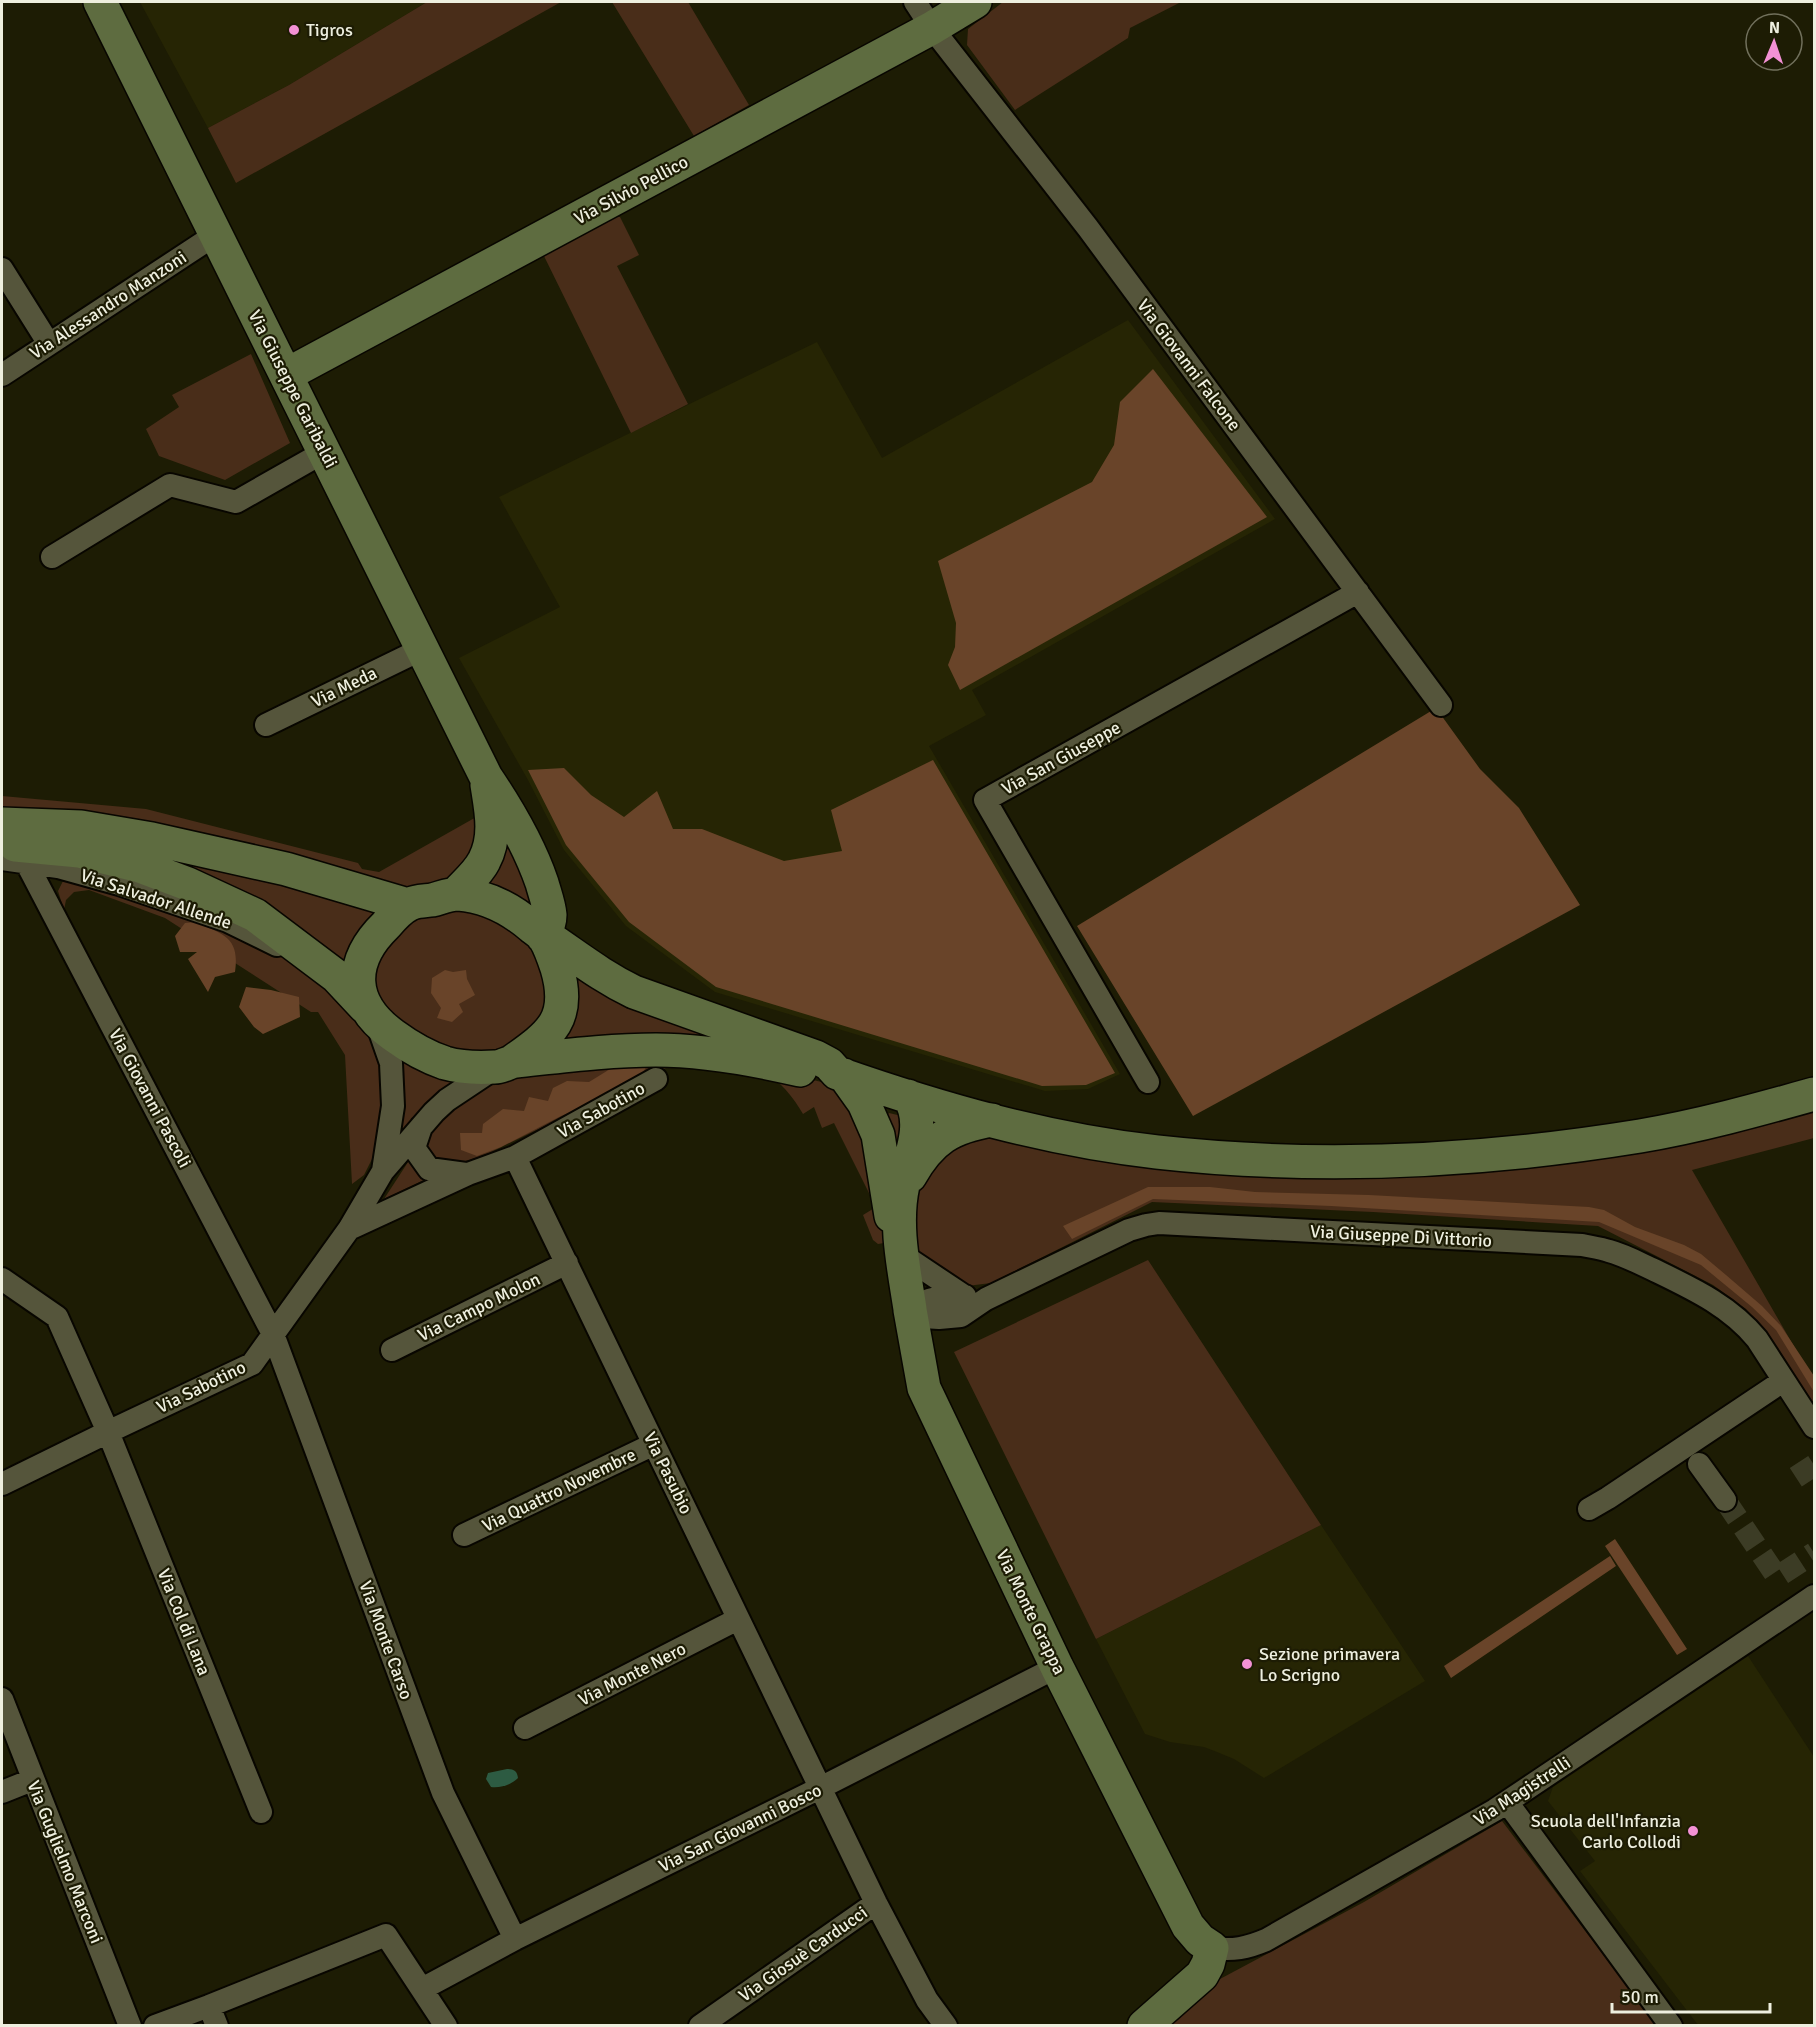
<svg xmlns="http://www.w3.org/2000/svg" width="1816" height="2027" font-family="Signika,sans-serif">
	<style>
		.built { fill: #262504 }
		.green { fill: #492d19 }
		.forest { fill: #694429 }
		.water { fill: #2d5b42 }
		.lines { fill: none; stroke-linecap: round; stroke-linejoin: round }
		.street-tunnel { stroke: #3c3c25; stroke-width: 22; stroke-dasharray: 22 11; stroke-linecap: butt }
		.street-casing { stroke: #080600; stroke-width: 26 }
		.secondary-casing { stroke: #080600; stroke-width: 36 }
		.street { stroke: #55553b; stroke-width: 22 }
		.secondary { stroke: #5e6c40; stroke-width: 33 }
		.poi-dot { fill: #f391d5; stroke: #1d1c04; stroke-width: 2 }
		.labels { text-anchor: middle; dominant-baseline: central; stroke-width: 4.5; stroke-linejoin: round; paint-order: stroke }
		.poi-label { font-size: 18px; fill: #eeefdf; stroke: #1d1c04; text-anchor: start }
		.street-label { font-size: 18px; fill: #eeefdf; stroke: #1d1c04 }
	</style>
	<rect width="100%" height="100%" fill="#1d1c04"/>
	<path class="built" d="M140,2H427L289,85L208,128Z
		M1128,320L1275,519L972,690L986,715L929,746L1120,1074L1088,1089L1045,1091L715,992L626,926L564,850L528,780L459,658L560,607L499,497L817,342L882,458Z
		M1321,1525L1425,1681L1264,1778L1234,1759L1217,1752L1204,1747L1170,1742L1145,1734L1096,1639Z
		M1748,1656L1814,1757V2025H1698L1580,1871L1595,1861L1548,1801L1553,1787Z"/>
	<path class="green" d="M427,2H561L236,183L208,128L289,85Z
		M612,2H688L749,105L694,136Z
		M1003,2H1181L1130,28L1128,38L1015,110L967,45L968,29Z
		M614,216L620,217L639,255L617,266L688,404L631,433L543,254Z
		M251,354L290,443L225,480L159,456L146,429L179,407L172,395Z
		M2,796L146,809L358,863L362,869L379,872L478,816L481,840L455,878L413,889L2,809Z
		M505,835L542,918L479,885Z
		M174,856L378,909C360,925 349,945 341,968L170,861Z
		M72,877L232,932L291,962L346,1001L376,1046L383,1070V1096L375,1153L364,1175L352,1184L345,1055L318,1012H311L165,918L89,890L74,892L66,900L64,910L58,891L63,881Z
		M448,908L492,915L528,940L549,984L546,1018L494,1055L422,1045L371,996L374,958L407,921Z
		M567,961L731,1036L552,1049Z
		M396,1052L466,1076L397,1150Z
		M635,1057H685L728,1062L791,1075L826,1083L844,1090L856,1103L865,1120L871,1138L888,1237L884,1243L878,1244L873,1240L863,1215L876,1207L834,1123L822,1128L814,1107L803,1114C793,1097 777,1076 757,1069C741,1063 709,1059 692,1060C682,1061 671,1066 661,1070L489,1153C477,1157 462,1164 449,1164C441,1164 435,1161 430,1154C416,1131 460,1098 478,1089C527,1065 582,1062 635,1057Z
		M1814,1109V1138L1692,1170L1814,1381V1404L1765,1330L1746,1309L1713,1285L1598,1226L1373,1212L1152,1202L991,1283L967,1286L916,1255L911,1192L968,1131L1169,1168Z
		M889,1113L906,1117L897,1162L883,1121Z
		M412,1156L430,1177L384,1199Z
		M1148,1260L1321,1525L1096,1639L954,1352Z
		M1502,1821L1620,1977L1655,2025L1165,2026L1220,1979L1364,1902Z"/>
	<path class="forest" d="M1153,369L1267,517L960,690L948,665L955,647L956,623L938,561L1092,482L1114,445L1120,402Z
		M1436,708L1480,769L1519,808L1580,905L1193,1116L1077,926Z
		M933,760L1115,1073L1086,1085L1042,1086L716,987L629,922L566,845L528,770L564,768L591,795L624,817L657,791L673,829H702L784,861L842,851L831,810Z
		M195,922C223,934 240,937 235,972L215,977L208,992L188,959L197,952H180L175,936L185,923Z
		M445,970L453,972L466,970L467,979L475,995L459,1004L463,1012L452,1022L437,1018L441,1008L431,993L432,978Z
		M246,987L271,990L299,997L300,1017L263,1034L254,1027L239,1007Z
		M652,1059L638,1079L594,1103L561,1116L501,1147L477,1156L461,1150L460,1133H482L483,1124L503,1109L524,1111L529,1097L548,1101L553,1088L567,1081L589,1082L615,1066Z
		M1148,1187H1210L1255,1192L1369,1195L1589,1207L1604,1210L1635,1227L1684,1245L1701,1254L1726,1275L1762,1306L1781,1326L1814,1376V1392L1776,1330L1752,1307L1701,1265L1599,1222L1331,1206L1153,1199L1072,1239L1063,1226Z
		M1615,1539L1687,1649L1677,1655L1605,1546Z
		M1610,1556L1616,1566L1451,1678L1444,1666Z"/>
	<path class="water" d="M507,1769C514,1769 517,1771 518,1778C511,1785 501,1788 491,1787L486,1779L488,1773Z"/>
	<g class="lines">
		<path class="street-tunnel" d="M1799,1462L1814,1485
			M1725,1500L1777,1577L1814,1553"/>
		<g class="street-casing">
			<path id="street" d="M915,2L932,28L1088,228L1441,705
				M2,269L49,344
				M2,375L215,235
				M52,557L170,485L236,502L324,452
				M266,725L422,649
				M2,859L58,867L119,884L228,921L277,945
				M26,862L273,1334L443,1793L515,1939
				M377,1023L391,1063L393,1106L383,1171
				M1148,1082L985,800L1358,592
				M421,1127L414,1148L429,1169L466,1174
				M515,1157L876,1903L927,2000L946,2026
				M349,1229L468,1174L515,1157L656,1079
				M901,1254L964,1296
				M2,1279L57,1317L108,1432L261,1812
				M965,1296C944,1296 928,1297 910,1309V1310L923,1317L939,1318L961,1316L986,1299L1129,1230L1146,1225L1159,1223L1582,1245C1591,1247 1600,1248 1609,1251C1624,1255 1639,1263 1652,1269C1691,1288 1729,1305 1757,1339L1814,1427
				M392,1350L567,1263
				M1699,1464L1725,1500
				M2,1484L108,1432L252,1364L349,1229L383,1171L434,1112L447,1100L495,1068
				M1589,1509L1608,1498L1783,1381
				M464,1535L654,1444
				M2,1699L130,2026
				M525,1728L738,1619
				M2,1792L32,1780
				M1507,1802L1671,2026
				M1212,1948C1233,1951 1247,1948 1266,1940L1495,1810L1814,1596
				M422,1989L515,1939L820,1788L1057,1667
				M209,2006L217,2026
				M155,2026L209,2006L386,1935L446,2026
				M700,2026L876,1903"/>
		</g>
		<g class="secondary-casing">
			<path id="secondary" d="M100,2L486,777C509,811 529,845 542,883C545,894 549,904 550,915C550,923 547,930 543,937
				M286,375L932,28L975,2
				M2,824L81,827L152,839L286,869L408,905
				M15,845L79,851L140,866L188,884L255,915L336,976L365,1007
				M456,894C466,883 478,873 484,861C497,837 491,810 487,785
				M545,938L552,940C580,959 603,977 634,992L816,1057L829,1064L837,1073C940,1109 1048,1140 1157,1152C1318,1170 1480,1162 1640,1136C1699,1126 1757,1110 1814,1094
				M513,1061C551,1034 572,1019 557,968C554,959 550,947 545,939C542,934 536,930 532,927C510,908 487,896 458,894C450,894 440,898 432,900C425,901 416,901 410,904C401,908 392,918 386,925C348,962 349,1003 393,1035C408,1046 427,1057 445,1063C459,1067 479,1068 495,1067C502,1067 509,1062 516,1061C563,1056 609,1050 656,1050C705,1050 753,1059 800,1070
				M844,1075L864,1103L878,1135L891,1216
				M908,1096C927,1121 910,1158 903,1185C894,1225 904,1269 910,1309
				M910,1176C931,1139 951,1127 992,1120
				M910,1310L924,1388L1057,1667L1188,1926L1200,1940L1212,1948L1208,1964L1202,1975L1144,2026"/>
		</g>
		<use href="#street" class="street"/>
		<use href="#secondary" class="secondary"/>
	</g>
	<g class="poi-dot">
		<circle cx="294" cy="30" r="6"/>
		<circle cx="1247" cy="1664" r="6"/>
		<circle cx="1693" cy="1831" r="6"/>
	</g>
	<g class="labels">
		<g class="poi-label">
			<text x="306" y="30">Tigros</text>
			<text x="1259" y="1654">Sezione primavera<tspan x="1259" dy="21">Lo Scrigno</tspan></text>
			<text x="1681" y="1821" text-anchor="end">Scuola dell'Infanzia<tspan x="1681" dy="21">Carlo Collodi</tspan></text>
		</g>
		<g class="street-label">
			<text transform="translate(631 190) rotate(-28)">Via Silvio Pellico</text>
			<text transform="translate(108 305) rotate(-33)">Via Alessandro Manzoni</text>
			<text transform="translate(1189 365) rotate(53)">Via Giovanni Falcone</text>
			<text transform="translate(293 389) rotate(63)">Via Giuseppe Garibaldi</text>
			<text transform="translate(344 687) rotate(-26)">Via Meda</text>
			<text transform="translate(1061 758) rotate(-29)">Via San Giuseppe</text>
			<text transform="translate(156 899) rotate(18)">Via Salvador Allende</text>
			<text transform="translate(150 1098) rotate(62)">Via Giovanni Pascoli</text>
			<text transform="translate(601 1110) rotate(-29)">Via Sabotino</text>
			<text transform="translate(1401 1236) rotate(3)">Via Giuseppe Di Vittorio</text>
			<text transform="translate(479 1307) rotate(-26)">Via Campo Molon</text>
			<text transform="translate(201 1387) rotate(-26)">Via Sabotino</text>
			<text transform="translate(668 1473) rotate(64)">Via Pasubio</text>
			<text transform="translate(559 1490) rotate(-26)">Via Quattro Novembre</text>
			<text transform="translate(1031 1612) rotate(64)">Via Monte Grappa</text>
			<text transform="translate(184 1622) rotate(68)">Via Col di Lana</text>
			<text transform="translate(386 1640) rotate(70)">Via Monte Carso</text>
			<text transform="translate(632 1674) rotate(-27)">Via Monte Nero</text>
			<text transform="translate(1522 1791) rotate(-33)">Via Magistrelli</text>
			<text transform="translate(740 1828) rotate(-26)">Via San Giovanni Bosco</text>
			<text transform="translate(65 1862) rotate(68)">Via Guglielmo Marconi</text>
			<text transform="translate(803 1954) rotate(-35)">Via Giosuè Carducci</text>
		</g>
	</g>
	<rect width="1816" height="2027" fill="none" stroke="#eeefdf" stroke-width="6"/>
	<g transform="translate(1774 42) rotate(2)"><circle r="28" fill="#1d1c04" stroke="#71705c" stroke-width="1.5"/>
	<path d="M0-4.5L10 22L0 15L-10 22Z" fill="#f391d5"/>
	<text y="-9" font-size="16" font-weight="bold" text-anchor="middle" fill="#eeefdf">N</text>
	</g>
	<path d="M1612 2003v9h158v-9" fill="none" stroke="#eeefdf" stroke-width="3"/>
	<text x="1621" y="2003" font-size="18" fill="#eeefdf" stroke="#1d1c04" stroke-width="4.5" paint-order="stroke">50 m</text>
</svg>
